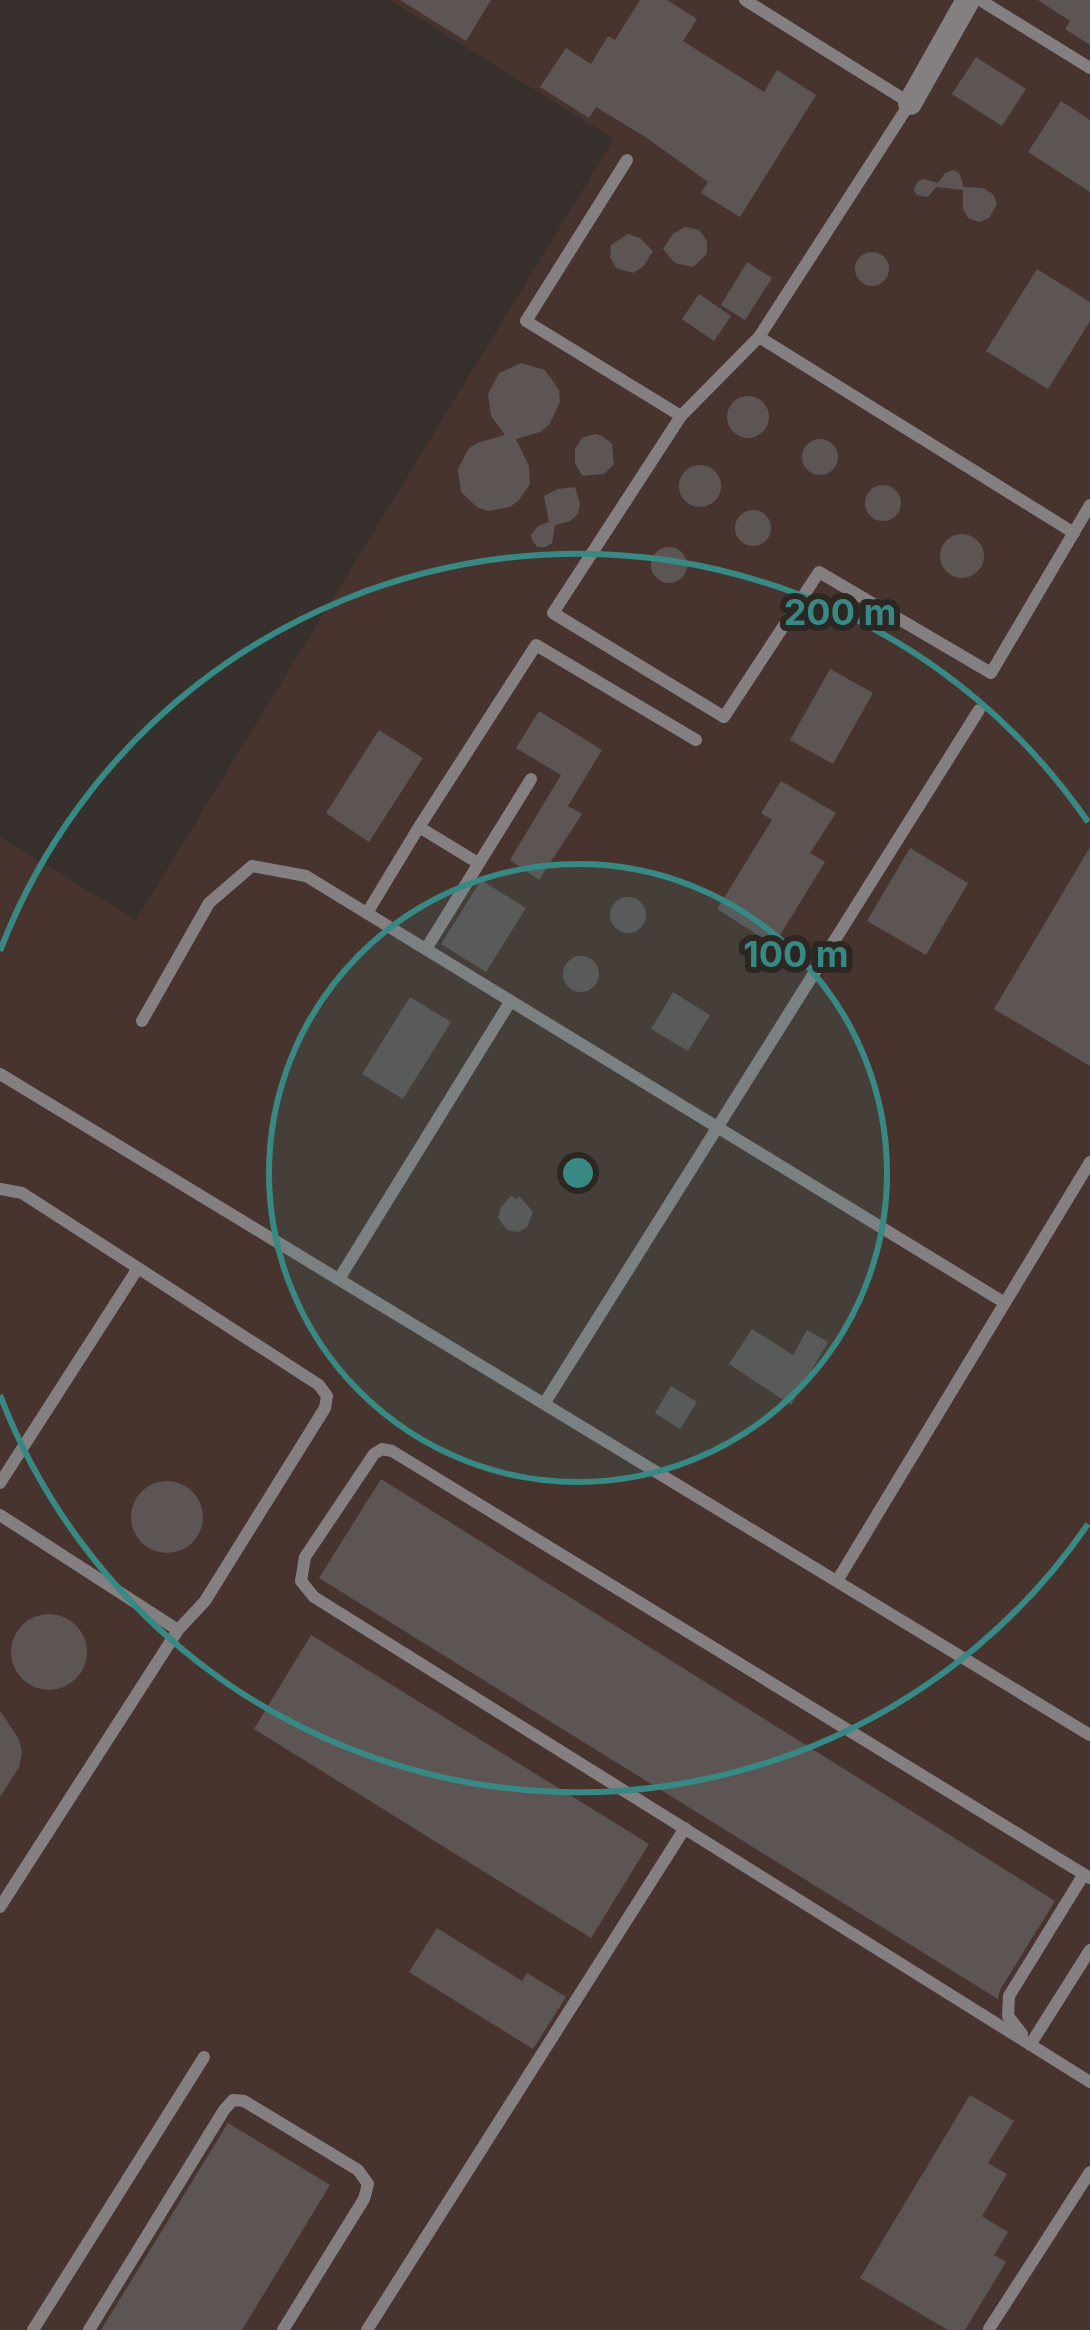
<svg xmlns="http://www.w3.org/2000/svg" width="1090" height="2330" font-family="Inter,sans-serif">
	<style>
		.industrial { fill: #48342f }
		.building { fill: #5d5554 }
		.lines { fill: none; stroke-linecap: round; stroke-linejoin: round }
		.service { stroke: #848082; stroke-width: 12 }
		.minor { stroke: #848082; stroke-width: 24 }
		.ring { fill: none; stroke: #388983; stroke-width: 6 }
		.centre { fill: #388983; stroke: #2c2723; stroke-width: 6 }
		.ring-label { font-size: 36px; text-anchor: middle; font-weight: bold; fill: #388983; stroke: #2c2723; stroke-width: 12; stroke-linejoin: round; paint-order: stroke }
	</style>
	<rect width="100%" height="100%" fill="#37302c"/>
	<path class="industrial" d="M390,0H1090V2330H0V837L136,920L614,139Z"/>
	<path class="building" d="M400,0H491L466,41Z
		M640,0H667L697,19L683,41L764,92L777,70L816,95L740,217L701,193L708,182L647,138L596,107L589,118L540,87L566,48L591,64L608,36L615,40Z
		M1038,0H1090V45L1065,29L1070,21Z
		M976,57L1026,89L1002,126L952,94Z
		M1061,101L1090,120V192L1028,152Z
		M954,170L959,173L964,187L983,188L993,194L997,204L989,218L979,222L968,218L963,208V190L936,187L928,197L916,195L914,189L918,181L924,179L938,183L945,173Z
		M685,227L699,230L707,241V254L693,267L675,263L663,249L673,234Z
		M628,234L640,238L653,251L643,267L633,273L616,268L610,257L611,245Z
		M855 269a17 17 0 1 1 34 0a17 17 0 1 1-34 0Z
		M747,262L772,278L745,320L721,305Z
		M1037,269L1090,302V321L1048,389L986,351Z
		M699,294L731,316L714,341L682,319Z
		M521,363L545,370L559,390L560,402L549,425L540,432L516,439L529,466L530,484L519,500L510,507L488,511L477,507L461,492L458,469L469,448L480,442L505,435L491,416L488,394L499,373Z
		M727 417a21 21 0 1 1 42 0a21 21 0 1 1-42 0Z
		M595,434L602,436L612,444L614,464L604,474L582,476L575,463V449L582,438Z
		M802 457a18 18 0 1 1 36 0a18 18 0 1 1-36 0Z
		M679 486a21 21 0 1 1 42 0a21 21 0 1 1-42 0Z
		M865 503a18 18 0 1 1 36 0a18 18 0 1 1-36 0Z
		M575,487L580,503L578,514L570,521L555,525L552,543L546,547H538L533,542L531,535L538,526L549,522L544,496L558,489Z
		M735 528a18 18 0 1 1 36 0a18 18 0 1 1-36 0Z
		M940 556a22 22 0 1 1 44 0a22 22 0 1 1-44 0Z
		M651 565a18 18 0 1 1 36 0a18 18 0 1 1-36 0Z
		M830,669L873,693L833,764L790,740Z
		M539,711L602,750L568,806L582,814L539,880L510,860L561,775L516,748Z
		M379,730L423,758L369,842L326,813Z
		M781,781L836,813L810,853L825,862L774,945L717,909L772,820L761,813Z
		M1090,847V1066L994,1009Z
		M910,848L968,883L926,955L867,921Z
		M481,880L526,908L486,972L441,944Z
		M610 915a18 18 0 1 1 36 0a18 18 0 1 1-36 0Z
		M563 974a18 18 0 1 1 36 0a18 18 0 1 1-36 0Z
		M673,992L710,1015L688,1051L651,1029Z
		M410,997L451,1022L403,1099L362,1074Z
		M511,1196L517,1199L519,1196L533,1212L527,1227L518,1232L507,1230L498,1218L501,1207Z
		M752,1329L793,1355L807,1330L828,1342L791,1405L729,1364Z
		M671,1386L697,1402L680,1429L655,1413Z
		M381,1479L1055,1901L1000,1990L998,1999L319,1578Z
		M131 1517a36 36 0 1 1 72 0a36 36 0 1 1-72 0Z
		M11 1652a38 38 0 1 1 76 0a38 38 0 1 1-76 0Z
		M311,1635L649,1844L591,1938L254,1729Z
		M0,1711L19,1739L22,1753L19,1767L0,1797Z
		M437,1928L522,1981L527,1973L566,1997L533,2049L409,1972Z
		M970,2095L1014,2121L988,2163L1007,2174L982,2216L1008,2232L994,2255L1006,2262L965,2330H948L860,2278Z
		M228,2123L330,2185L242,2330H101Z"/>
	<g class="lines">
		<path class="service" d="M745,0L910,103L759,337L1074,533
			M980,0L1090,68
			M627,160L526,321L681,416
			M759,337L681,416L553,613L724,717L819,572L991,673L1090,505
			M419,827L478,863
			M367,913L419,827L536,645L696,740
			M426,949L531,779
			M142,1021L209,903L252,866L306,876L1005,1303
			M0,1074L1090,1735
			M0,1189L22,1193L319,1385L327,1396L325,1408L205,1601L178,1630L0,1907
			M339,1279L510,1002
			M544,1404L979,710
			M0,1483L138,1268
			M0,1515L178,1630
			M837,1581L1090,1162
			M1090,1878L392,1451L382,1449L374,1454L305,1557L301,1581L314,1597L1090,2082
			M1022,2034L1008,2016L1009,1996L1084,1874
			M1030,2045L1090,1950
			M989,2329L1090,2172
			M33,2330L204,2057
			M89,2330L224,2110L233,2100L244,2101L358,2170L368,2184L364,2199L283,2330
			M367,2330L685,1828"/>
		<path class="minor" d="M910,103L968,0"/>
	</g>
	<circle cx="578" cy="1173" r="309" fill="#388983" fill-opacity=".12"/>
	<g class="ring">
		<circle cx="578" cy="1173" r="309"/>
		<path d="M1088 1524A619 619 0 0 1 0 1395M0 951A619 619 0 0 1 1088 822"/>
	</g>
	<circle cx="578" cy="1173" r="18" class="centre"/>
	<g class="ring-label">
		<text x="840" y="625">200 m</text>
		<text x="796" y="967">100 m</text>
	</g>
</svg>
